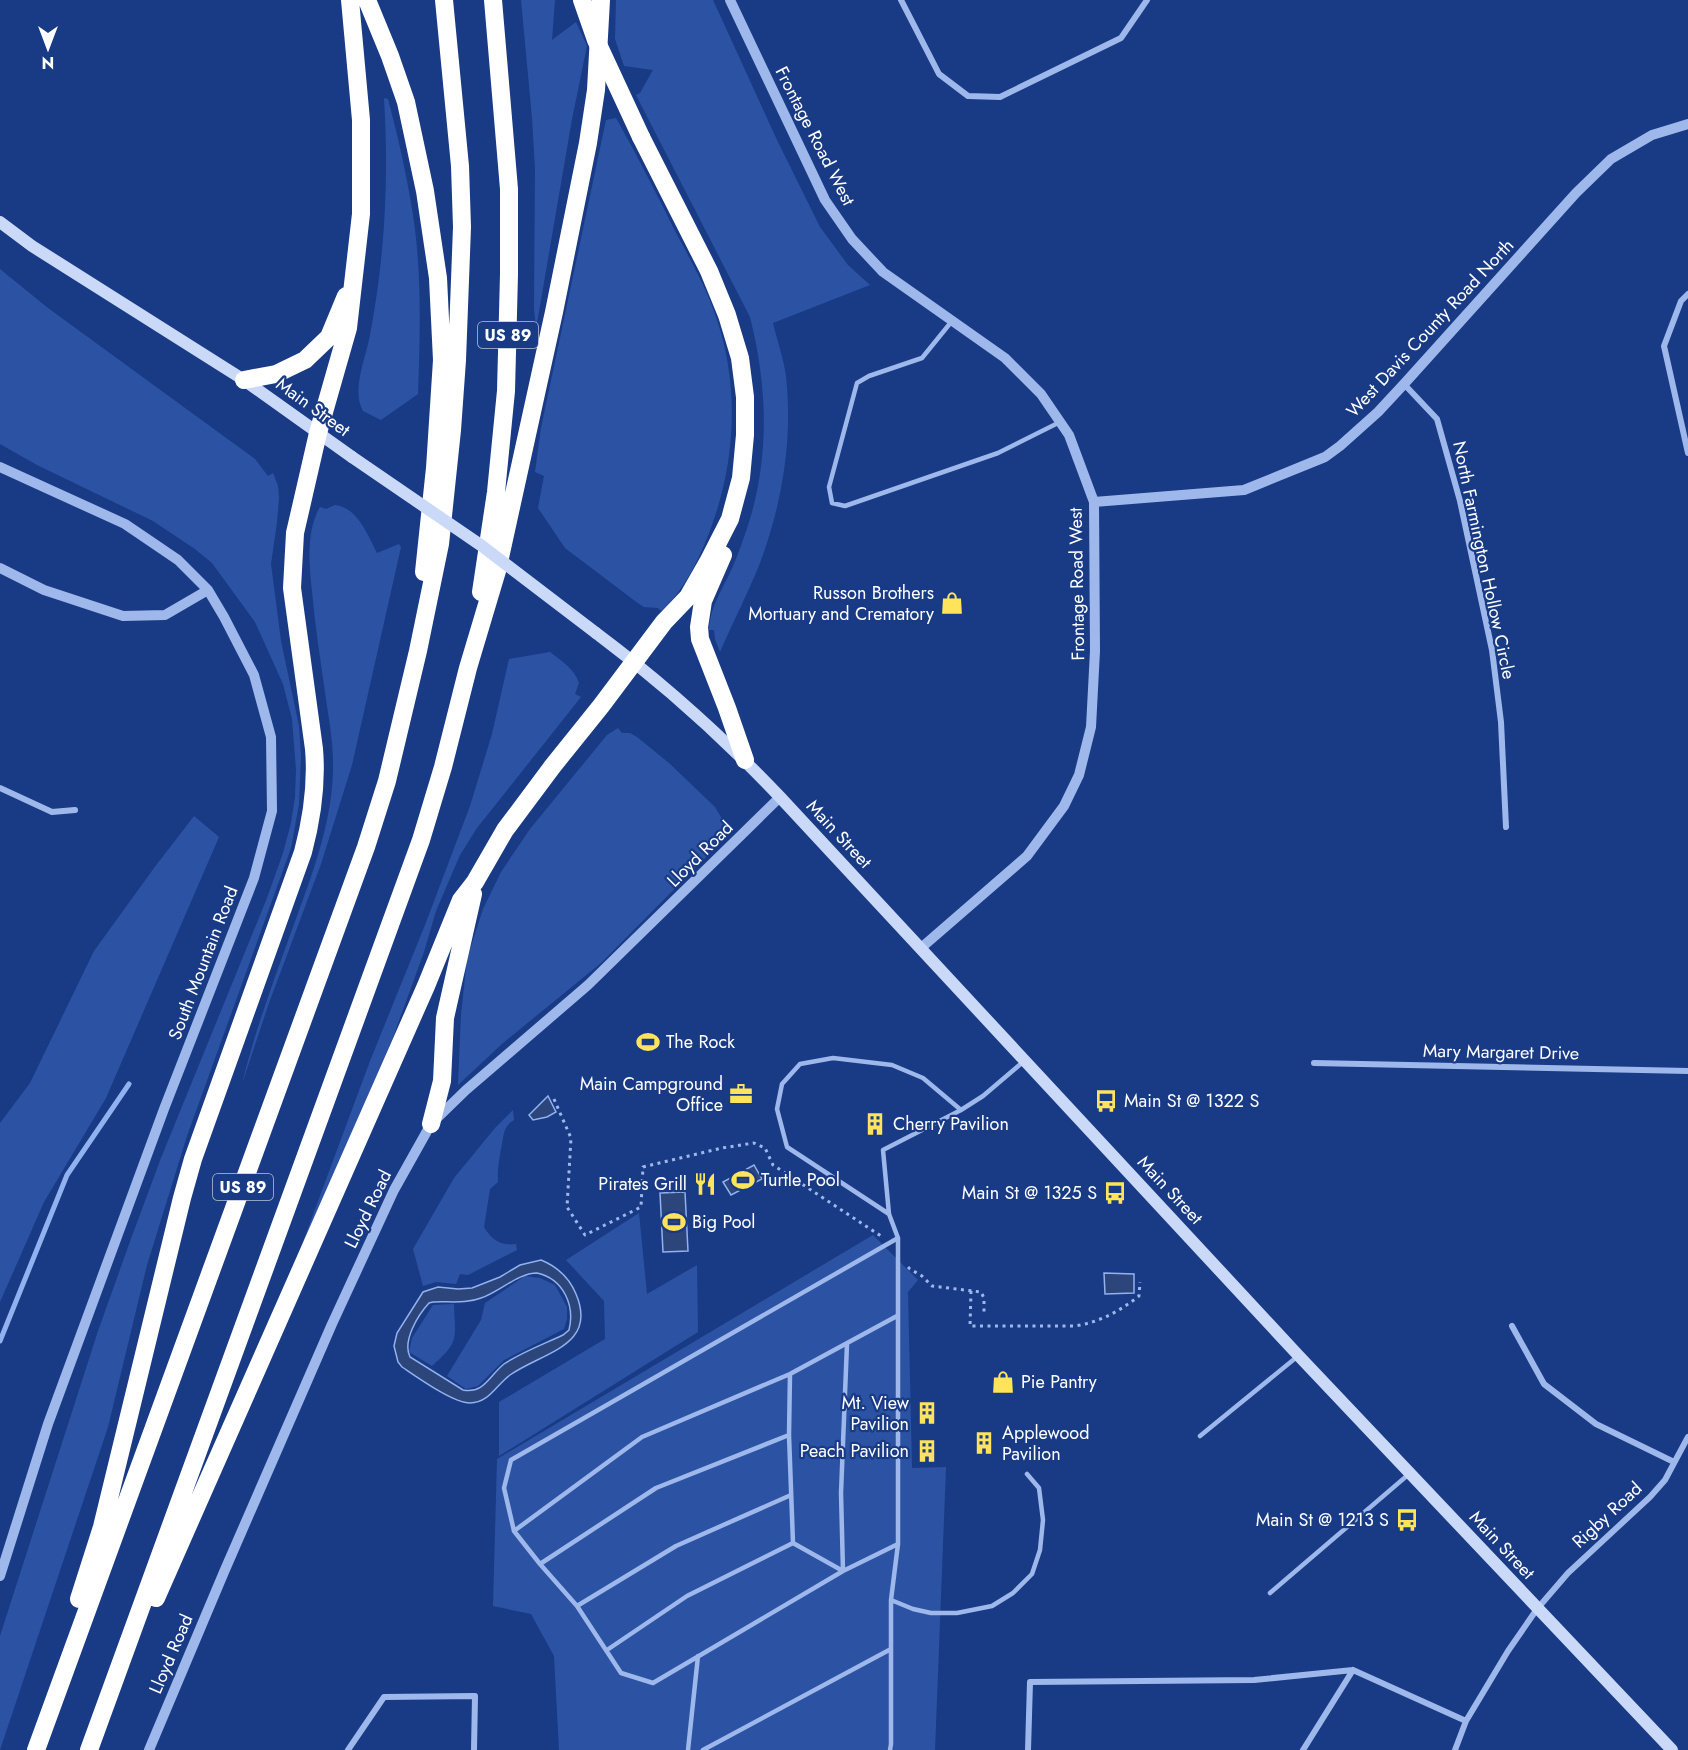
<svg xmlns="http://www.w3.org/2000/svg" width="1688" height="1750" font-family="Jost,sans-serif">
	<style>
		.green { fill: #2c53a3 }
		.water { fill: #2c467c; stroke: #91b1ef; stroke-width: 1.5; fill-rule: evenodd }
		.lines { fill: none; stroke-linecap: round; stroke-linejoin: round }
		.stream { stroke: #91b1ef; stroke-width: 5 }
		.path { stroke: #9eb8ec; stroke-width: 3; stroke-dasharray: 3 4.5; stroke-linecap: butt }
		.service { stroke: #9eb8ec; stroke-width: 4.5 }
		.minor { stroke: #9eb8ec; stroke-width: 6 }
		.tertiary { stroke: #9eb8ec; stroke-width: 10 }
		.secondary { stroke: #cbd9f9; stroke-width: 12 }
		.motorway { stroke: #fff; stroke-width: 18 }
		.secondary-bridge { stroke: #cbd9f9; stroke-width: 12 }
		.motorway-bridge { stroke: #fff; stroke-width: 18 }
		.labels { text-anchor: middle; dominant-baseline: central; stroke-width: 4.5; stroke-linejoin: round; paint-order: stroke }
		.shield { fill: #193b85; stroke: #bac4da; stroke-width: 1.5 }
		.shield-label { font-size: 16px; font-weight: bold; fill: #fff }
		.street-label { font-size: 18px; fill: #fff; stroke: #193b85 }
		.poi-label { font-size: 18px; fill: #fff; stroke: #193b85; text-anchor: end }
	</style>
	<rect width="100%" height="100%" fill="#193b85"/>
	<path class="green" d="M521,0H555L552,40L576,22L587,46L572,119L536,329L534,309L535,169L532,118Z
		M616,0H713L777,140L820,227L848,265L870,285L773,323C777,341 784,359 786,377C793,440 782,504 760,563C748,593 733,622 720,652L715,639L714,630H709C710,606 724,587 733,566C737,557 740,548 743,540C770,467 769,392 750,317L636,95L640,93L653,70L624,66L615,39Z
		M384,98L388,99C398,137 407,176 413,215C422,274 420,334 418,394L381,420L363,411C351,390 366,358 370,335C385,256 389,179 384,98Z
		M616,118C637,155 656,193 675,231C690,259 706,287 716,317C739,384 736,456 713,522C703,551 685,591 661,611L658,608L644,607L635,601L565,548L538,508L544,476L535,472L541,428L606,120Z
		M0,269L48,308L255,459L268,476L273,473L278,486L279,498L277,522L271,564L281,641L299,726L301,756L299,804L291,848L187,1136L147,1265L108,1427L0,1750V1636L98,1331L132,1236L161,1158L267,898L283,853L291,823L295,797L296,770L292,719L283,684L255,622L212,563L195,549L153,521L37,465L0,444Z
		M335,505C358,508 367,534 377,553L399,544L401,547L352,765L321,864L269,1003L242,1084C256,1026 277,972 297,916C315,867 334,815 333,762C333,741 329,720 326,699C321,663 315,627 312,591C309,565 306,531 320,507L326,509Z
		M550,652C561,661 574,668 579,683L575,694L581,697L477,828L460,855L436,911L424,952L392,1040L291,1274L370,1061L425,925L470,806L492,734L509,659Z
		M618,728L622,733H630L637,737L669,763L715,807L722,819L729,822L725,838L601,963L503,1043L458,1085L461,1015L467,959L483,909L501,872L530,829L607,735Z
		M194,816L219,837L106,1098L44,1202L0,1302V1123L30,1083L94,951L154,868Z
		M513,1110L514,1120C502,1127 504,1137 501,1149C499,1161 497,1170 498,1182L490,1189L484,1227C492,1240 500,1246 516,1244L517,1250L468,1275L460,1274L456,1284L436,1282L423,1286L413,1249L454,1178L495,1128Z
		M639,1213L647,1294L697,1265L698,1332L499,1456V1402L605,1339L604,1301L566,1260Z
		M873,1235L918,1280L908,1292L912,1468L946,1467L935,1750H559L554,1656L531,1614L493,1606L497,1459Z
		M525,1276L540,1278L555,1285L567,1307V1319L564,1329L504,1360L478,1386L466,1389L447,1376L481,1320L485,1303Z
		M454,1304C455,1340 460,1341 432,1366L409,1352L412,1338L433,1305Z"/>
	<path class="water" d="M548,1096L556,1112L547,1117L533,1120L529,1115Z
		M754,1165L762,1179L731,1195L723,1182Z
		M685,1192L688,1251L663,1252L660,1193Z
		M541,1260C558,1267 569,1277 576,1294C598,1346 543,1352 510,1375C496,1385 489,1403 470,1403C453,1403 417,1377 402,1367L398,1362L394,1346L397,1333L423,1292L438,1287L458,1289L472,1288L500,1277L520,1265ZM537,1273C564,1279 575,1306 569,1330L563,1335C544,1344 522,1352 504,1364C489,1376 484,1394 463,1390L410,1357C402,1341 418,1315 429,1303L433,1302C448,1301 466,1304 481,1298C499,1292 518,1273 537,1273Z
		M1104,1273L1134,1274V1293L1105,1294Z"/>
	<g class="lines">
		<path class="stream" d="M0,1341L67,1175L129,1084"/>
		<path class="path" d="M554,1099L571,1138L567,1207L585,1235L641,1207L643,1167L722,1148L754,1143L765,1148L773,1165L881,1236
			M908,1267L910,1269L922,1276L932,1286L981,1292L984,1298V1314
			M971,1291L970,1326H1075C1100,1322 1120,1311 1139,1296L1140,1282"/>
		<path class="service" d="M952,321L922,358L869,376L857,383L829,487L832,503L845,506L998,453L1060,422
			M889,1214L787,1147L777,1109L782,1084L800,1064L833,1058L892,1065L923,1078L961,1110
			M898,1238L511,1460L504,1488L514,1531L540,1564L577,1606L621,1673L653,1683L843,1571L898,1544
			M790,1374L789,1435L793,1543L843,1571
			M1200,1436L1298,1356
			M514,1531L642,1437L790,1374L897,1316
			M540,1564L656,1488L789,1435
			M843,1571L841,1493L847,1344
			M1270,1593L1409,1474
			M891,1600L913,1609L931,1613H957L992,1606L1013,1593L1032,1574L1040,1550L1043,1520L1039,1488L1027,1474
			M577,1606L676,1546L791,1495
			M607,1650L687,1596L793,1543
			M688,1750L698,1656
			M703,1750L891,1649
			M890,1750L891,1744V1600L898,1544V1238L889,1214L883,1150L961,1110L983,1096L1023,1062"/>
		<path class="minor" d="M901,0L939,74L968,96L1000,97L1121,38L1147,0
			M1688,294L1681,301L1664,346L1688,453
			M1404,384L1437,419L1460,501L1492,650L1501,722L1506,827
			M0,788L52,812L75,810
			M1314,1063L1688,1071
			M1512,1326L1544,1384L1596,1424L1674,1462
			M348,1750L384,1697L475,1696L474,1750
			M1028,1750L1030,1682L1254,1680L1353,1670L1466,1721
			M1303,1750L1353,1670
			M1455,1750L1466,1721L1508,1651L1537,1609L1568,1573L1650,1497L1665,1480L1688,1437"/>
		<path class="tertiary" d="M730,0L825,200L852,239L883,272L1005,358L1041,394L1069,435L1094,502L1095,651L1091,727L1079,775L1064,806L1027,856L921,948
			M0,467L125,524L178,560L208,590L224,617L254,675L271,737L272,811L254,878L164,1109L48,1424L0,1576
			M1094,502L1244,490L1325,457L1340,446L1378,412L1404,384L1576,193L1611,159L1652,135L1688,124
			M0,568L44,590L123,616L165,615L208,590
			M149,1750L224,1572L332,1324L394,1190L431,1124L466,1090L588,985L780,797"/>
		<path class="secondary" d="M0,222L32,246L244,380L352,457
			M596,633C663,683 723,737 780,797L1298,1355L1672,1750"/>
		<path class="motorway" d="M367,0L390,56L406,102L425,191L438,278L442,360L435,468L424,572
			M244,380L276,374L305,360L329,337L346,296
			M723,555L703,601L699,627L700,639L727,708L745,760
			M481,592L496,492L506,391L509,274V189L493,0
			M431,1124L442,1081L445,1018L473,894
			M156,1598L426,986L461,900L475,882L505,830L552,767L601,706L664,622L688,597L708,562L730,519L741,478L745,435V397L740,358L727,315L709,271L641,137
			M79,1599L102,1527L182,1198L193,1159L303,852C312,818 317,784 314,749L292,588L295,533L318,433L348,328L361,214V120L350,0
			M36,1750L366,847L387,781L418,651L440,544L452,430L457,360L462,227L460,166L444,0
			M89,1750L421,840L443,767L468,668L497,571L554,312L588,143L596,90L601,0"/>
		<path class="secondary-bridge" d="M352,457L482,546L596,633"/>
		<path class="motorway-bridge" d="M582,0L596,40L641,137"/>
	</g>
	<defs>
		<g id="shop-bare" transform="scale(1.8)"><path d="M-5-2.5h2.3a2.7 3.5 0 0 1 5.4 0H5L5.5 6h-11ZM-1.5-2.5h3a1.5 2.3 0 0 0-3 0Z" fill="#ffe35a" stroke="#193b85" stroke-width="2.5" paint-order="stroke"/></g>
		<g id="stadium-bare" transform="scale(1.8)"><path d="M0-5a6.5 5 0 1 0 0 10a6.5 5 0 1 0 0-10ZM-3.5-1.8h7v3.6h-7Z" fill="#ffe35a" stroke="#193b85" stroke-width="2.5" paint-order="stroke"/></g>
		<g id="office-bare" transform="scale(1.8)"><path d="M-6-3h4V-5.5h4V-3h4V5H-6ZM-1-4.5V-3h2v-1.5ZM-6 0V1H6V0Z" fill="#ffe35a" stroke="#193b85" stroke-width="2.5" paint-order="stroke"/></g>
		<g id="bus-bare" transform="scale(1.8)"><path d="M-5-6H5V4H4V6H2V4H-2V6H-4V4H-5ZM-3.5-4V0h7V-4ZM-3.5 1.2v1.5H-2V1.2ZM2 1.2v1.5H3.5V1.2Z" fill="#ffe35a" stroke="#193b85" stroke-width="2.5" paint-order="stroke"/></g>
		<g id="building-bare" transform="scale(1.8)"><path d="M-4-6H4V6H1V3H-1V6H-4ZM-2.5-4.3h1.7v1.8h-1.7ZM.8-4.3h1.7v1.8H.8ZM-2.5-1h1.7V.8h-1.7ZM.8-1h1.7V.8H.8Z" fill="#ffe35a" stroke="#193b85" stroke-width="2.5" paint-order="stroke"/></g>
		<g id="restaurant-bare" transform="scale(1.8)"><path d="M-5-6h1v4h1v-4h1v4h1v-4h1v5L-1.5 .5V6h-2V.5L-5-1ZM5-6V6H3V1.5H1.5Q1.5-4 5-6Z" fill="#ffe35a" stroke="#193b85" stroke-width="2.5" paint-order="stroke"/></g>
	</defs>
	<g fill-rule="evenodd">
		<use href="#shop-bare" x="952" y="603"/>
		<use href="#stadium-bare" x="648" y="1042"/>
		<use href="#office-bare" x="741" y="1094"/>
		<use href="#bus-bare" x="1106" y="1101"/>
		<use href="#building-bare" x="875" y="1124"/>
		<use href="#stadium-bare" x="743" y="1180"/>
		<use href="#restaurant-bare" x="705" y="1184"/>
		<use href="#bus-bare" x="1115" y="1193"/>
		<use href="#stadium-bare" x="674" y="1222"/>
		<use href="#shop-bare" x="1003" y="1382"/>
		<use href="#building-bare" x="927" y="1413"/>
		<use href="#building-bare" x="984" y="1443"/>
		<use href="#building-bare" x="927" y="1451"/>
		<use href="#bus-bare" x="1407" y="1520"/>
	</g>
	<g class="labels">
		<g class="shield">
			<rect x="478" y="322" width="60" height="26" rx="4.5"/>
			<rect x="213" y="1174" width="60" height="26" rx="4.5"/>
		</g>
		<g class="shield-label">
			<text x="508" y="335">US 89</text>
			<text x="243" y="1187">US 89</text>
		</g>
		<g class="street-label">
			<text transform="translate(815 136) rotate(63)">Frontage Road West</text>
			<text transform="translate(1430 328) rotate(-47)">West Davis County Road North</text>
			<text transform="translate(313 407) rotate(36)">Main Street</text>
			<text transform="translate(1484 560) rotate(78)">North Farmington Hollow Circle</text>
			<text transform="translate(1077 584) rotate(-91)">Frontage Road West</text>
			<text transform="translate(839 834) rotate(47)">Main Street</text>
			<text transform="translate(700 854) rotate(-45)">Lloyd Road</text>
			<text transform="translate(203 963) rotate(-69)">South Mountain Road</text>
			<text transform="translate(1501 1052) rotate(1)">Mary Margaret Drive</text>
			<text transform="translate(1170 1190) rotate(47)">Main Street</text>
			<text transform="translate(368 1209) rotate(-64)">Lloyd Road</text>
			<text transform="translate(1607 1515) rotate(-43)">Rigby Road</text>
			<text transform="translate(1502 1545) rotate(47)">Main Street</text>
			<text transform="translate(171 1654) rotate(-67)">Lloyd Road</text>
		</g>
		<g class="poi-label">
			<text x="934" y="593">Russon Brothers<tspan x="934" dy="21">Mortuary and Crematory</tspan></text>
			<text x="666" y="1042" text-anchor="start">The Rock</text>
			<text x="723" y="1084">Main Campground<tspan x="723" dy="21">Office</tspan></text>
			<text x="1124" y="1101" text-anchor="start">Main St @ 1322 S</text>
			<text x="893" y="1124" text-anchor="start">Cherry Pavilion</text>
			<text x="761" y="1180" text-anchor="start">Turtle Pool</text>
			<text x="687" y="1184">Pirates Grill</text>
			<text x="1097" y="1193">Main St @ 1325 S</text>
			<text x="692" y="1222" text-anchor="start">Big Pool</text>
			<text x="1021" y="1382" text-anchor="start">Pie Pantry</text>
			<text x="909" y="1403">Mt. View<tspan x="909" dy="21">Pavilion</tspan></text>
			<text x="1002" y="1433" text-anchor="start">Applewood<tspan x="1002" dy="21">Pavilion</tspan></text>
			<text x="909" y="1451">Peach Pavilion</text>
			<text x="1389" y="1520">Main St @ 1213 S</text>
		</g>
	</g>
	<g transform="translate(48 48) rotate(180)" stroke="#193b85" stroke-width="4.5" paint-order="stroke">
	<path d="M0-4.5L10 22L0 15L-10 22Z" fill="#ffffff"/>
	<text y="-9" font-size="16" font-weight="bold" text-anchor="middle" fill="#ffffff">N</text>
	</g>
</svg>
